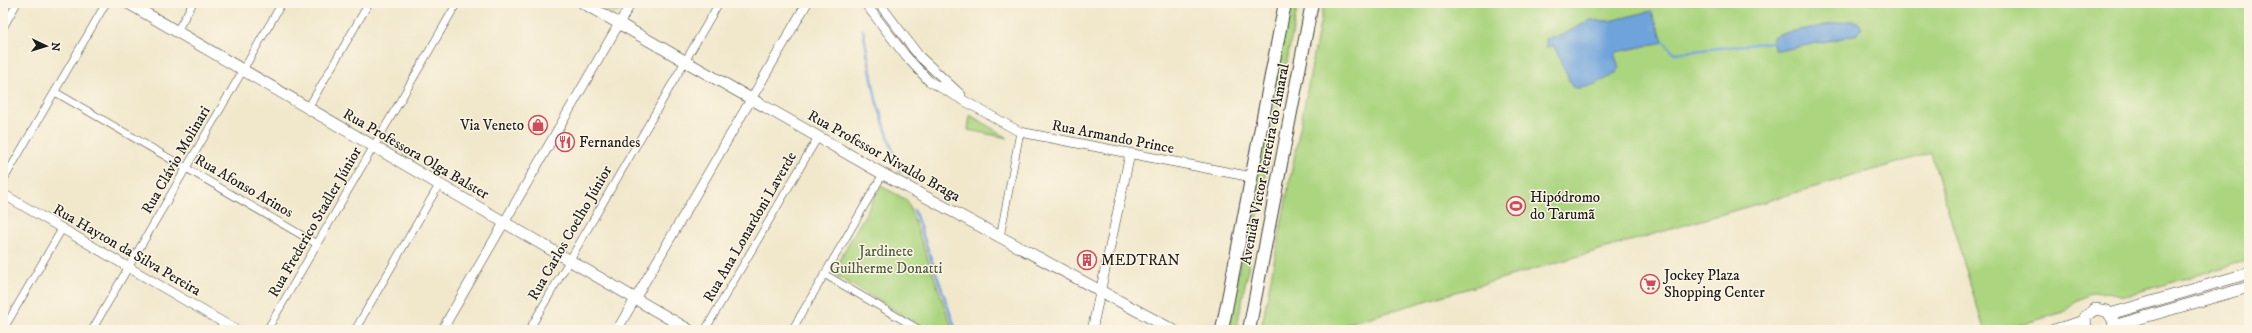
<svg xmlns="http://www.w3.org/2000/svg" width="2252" height="333" font-family="'IM FELL DW Pica',serif">
	<style>
		.green { fill: #acd580; stroke: #64784e }
		.water { fill: #6ea3db; stroke: #45607c }
		.lines { fill: none; stroke-linecap: round; stroke-linejoin: round }
		.stream { stroke: #6ea3db; stroke-width: 2.5 }
		.minor-casing { stroke: #3c3b36; stroke-width: 8 }
		.tertiary-casing { stroke: #3c3b36; stroke-width: 10 }
		.secondary-casing { stroke: #3c3b36; stroke-width: 12 }
		.trunk-casing { stroke: #3c3b36; stroke-width: 14 }
		.minor { stroke: #fff; stroke-width: 7 }
		.tertiary { stroke: #fff; stroke-width: 9 }
		.secondary { stroke: #fff; stroke-width: 11 }
		.trunk { stroke: #fff; stroke-width: 12 }
		.labels { text-anchor: middle; dominant-baseline: central; stroke-width: 3; stroke-linejoin: round; paint-order: stroke }
		.poi-label { font-size: 15px; fill: #1c1c1c; stroke: #fcf5e5; text-anchor: start }
		.street-label { font-size: 15px; fill: #1c1c1c; stroke: #fcf5e5 }
		.park-label { font-size: 15px; fill: #4e5d3f; stroke: #fcf5e5 }
	</style>
	<rect width="100%" height="100%" fill="#fcf5e5"/>
	<filter id="ink" filterUnits="userSpaceOnUse"><feTurbulence type="fractalNoise" baseFrequency=".025" numOctaves="2"/><feDisplacementMap in="SourceGraphic" scale="8" xChannelSelector="R" yChannelSelector="G"/><feConvolveMatrix kernelMatrix="1 2 1 2 8 2 1 2 1" color-interpolation-filters="sRGB"/></filter>
	<filter id="wash" filterUnits="userSpaceOnUse"><feTurbulence type="fractalNoise" baseFrequency=".012" numOctaves="4" result="noise"/><feDisplacementMap in="SourceGraphic" scale="16" xChannelSelector="R" yChannelSelector="G"/><feGaussianBlur stdDeviation="0.9" result="paint"/><feColorMatrix in="noise" values="0 0 0 0 0 0 0 0 0 0 0 0 0 0 0 0 0 1.4 0 .05"/><feComposite in="paint" operator="in"/></filter>
	<g filter="url(#wash)">
		<rect width="100%" height="100%" fill="#f1e8cc"/>
		<path class="green" d="M594,3H621L623,8L619,13H611Z
			M1289,3H1298L1237,327L1228,325Z
			M1324,3H2249V260L2124,296L2108,292L2092,293L2076,301L2064,312L2002,330H1984L1931,153L1326,330H1261Z
			M970,115L1008,138L968,130Z
			M881,186L907,200L953,330H927L832,273Z"/>
		<path class="water" d="M1651,11L1664,42L1617,52L1615,56L1619,67L1617,72C1608,79 1583,92 1572,87L1554,46L1546,47V39L1560,36L1590,20L1609,21Z
			M1853,20L1859,23L1862,28L1859,33L1853,36L1783,50H1775L1771,38L1778,34Z"/>
		<g class="lines">
			<path class="stream" d="M863,30L876,100L900,172
				M1664,42L1673,52L1676,53L1772,42
				M914,210L956,330"/>
		</g>
	</g>
	<g filter="url(#ink)">
		<g class="lines">
			<g class="minor-casing">
				<path id="minor" d="M3,28L17,3
					M177,31L193,3
					M55,92L317,244
					M308,108L369,3
					M3,181L106,3
					M1000,237L1020,132
					M824,274L920,330
					M3,330L62,229
					M92,330L282,3
					M267,330L457,3
					M355,330L439,185
					M529,330L719,3
					M705,330L818,137
					M792,330L883,174"/>
			</g>
			<g class="tertiary-casing">
				<path id="tertiary" d="M865,3L905,55L929,81L1020,132L1252,177
					M879,3L919,56L961,95
					M3,194L236,330
					M442,330L631,3
					M617,330L807,3
					M1092,330L1130,154"/>
			</g>
			<g class="secondary-casing">
				<path id="secondary" d="M128,3L689,330
					M583,3L883,174L1173,330
					M2110,314L2249,273
					M2113,326L2249,287
					M2054,330L2084,321
					M2086,330L2085,317L2095,309L2107,311L2113,320"/>
			</g>
			<g class="trunk-casing">
				<path id="trunk" d="M1222,330L1285,3
					M1249,330L1312,3"/>
			</g>
			<use href="#minor" class="minor"/>
			<use href="#tertiary" class="tertiary"/>
			<use href="#secondary" class="secondary"/>
			<use href="#trunk" class="trunk"/>
		</g>
	</g>
	<defs>
		<g id="shop-ring" transform="scale(1)"><circle r="9.5" fill="#fcf5e5" stroke="#d1495b" stroke-width="1.5"/><path d="M-5-2.5h2.3a2.7 3.5 0 0 1 5.4 0H5L5.5 6h-11ZM-1.5-2.5h3a1.5 2.3 0 0 0-3 0Z" fill="#d1495b"/></g>
		<g id="restaurant-ring" transform="scale(1)"><circle r="9.5" fill="#fcf5e5" stroke="#d1495b" stroke-width="1.5"/><path d="M-5-6h1v4h1v-4h1v4h1v-4h1v5L-1.5 .5V6h-2V.5L-5-1ZM5-6V6H3V1.5H1.5Q1.5-4 5-6Z" fill="#d1495b"/></g>
		<g id="stadium-ring" transform="scale(1)"><circle r="9.5" fill="#fcf5e5" stroke="#d1495b" stroke-width="1.5"/><path d="M0-5a6.5 5 0 1 0 0 10a6.5 5 0 1 0 0-10ZM-3.5-1.8h7v3.6h-7Z" fill="#d1495b"/></g>
		<g id="building-ring" transform="scale(1)"><circle r="9.5" fill="#fcf5e5" stroke="#d1495b" stroke-width="1.5"/><path d="M-4-6H4V6H1V3H-1V6H-4ZM-2.5-4.3h1.7v1.8h-1.7ZM.8-4.3h1.7v1.8H.8ZM-2.5-1h1.7V.8h-1.7ZM.8-1h1.7V.8H.8Z" fill="#d1495b"/></g>
		<g id="supermarket-ring" transform="scale(1)"><circle r="9.5" fill="#fcf5e5" stroke="#d1495b" stroke-width="1.5"/><path d="M-6-5.5h2.5l.6 2H6L4.5 2H-2.5L-4.4-4H-6ZM-1.5 3.2a1.3 1.3 0 1 0 .1 0ZM3 3.2a1.3 1.3 0 1 0 .1 0Z" fill="#d1495b"/></g>
	</defs>
	<g fill-rule="evenodd">
		<use href="#shop-ring" x="538" y="125"/>
		<use href="#restaurant-ring" x="565" y="142"/>
		<use href="#stadium-ring" x="1516" y="206"/>
		<use href="#building-ring" x="1087" y="260"/>
		<use href="#supermarket-ring" x="1650" y="284"/>
	</g>
	<g class="labels">
		<g class="poi-label">
			<text x="524" y="125" text-anchor="end">Via Veneto</text>
			<text x="579" y="142">Fernandes</text>
			<text x="1530" y="197">Hipódromo<tspan x="1530" dy="17">do Tarumã</tspan></text>
			<text x="1101" y="260">MEDTRAN</text>
			<text x="1664" y="275">Jockey Plaza<tspan x="1664" dy="17">Shopping Center</tspan></text>
		</g>
		<g class="street-label">
			<text transform="translate(1113 137) rotate(11)">Rua Armando Prince</text>
			<text transform="translate(416 154) rotate(30)">Rua Professora Olga Balster</text>
			<text transform="translate(884 156) rotate(29)">Rua Professor Nivaldo Braga</text>
			<text transform="translate(176 160) rotate(-60)">Rua Clávio Molinari</text>
			<text transform="translate(1265 164) rotate(-79)">Avenida Victor Ferreira do Amaral</text>
			<text transform="translate(244 186) rotate(30)">Rua Afonso Arinos</text>
			<text transform="translate(315 222) rotate(-60)">Rua Frederico Stadler Júnior</text>
			<text transform="translate(750 227) rotate(-60)">Rua Ana Lonardoni Laverde</text>
			<text transform="translate(570 233) rotate(-60)">Rua Carlos Coelho Júnior</text>
			<text transform="translate(127 250) rotate(30)">Rua Hayton da Silva Pereira</text>
		</g>
		<g class="park-label">
			<text x="886" y="251">Jardinete<tspan x="886" dy="17">Guilherme Donatti</tspan></text>
		</g>
	</g>
	<rect width="2252" height="333" fill="none" stroke="#fcf5e5" stroke-width="16"/>
	<g transform="translate(46 46) rotate(94)" stroke="#fcf5e5" stroke-width="3" paint-order="stroke">
	<path d="M0-3L7 15L0 10L-7 15Z" fill="#1c1c1c"/>
	<text y="-6" font-size="11" font-weight="bold" text-anchor="middle" fill="#1c1c1c">N</text>
	</g>
</svg>
